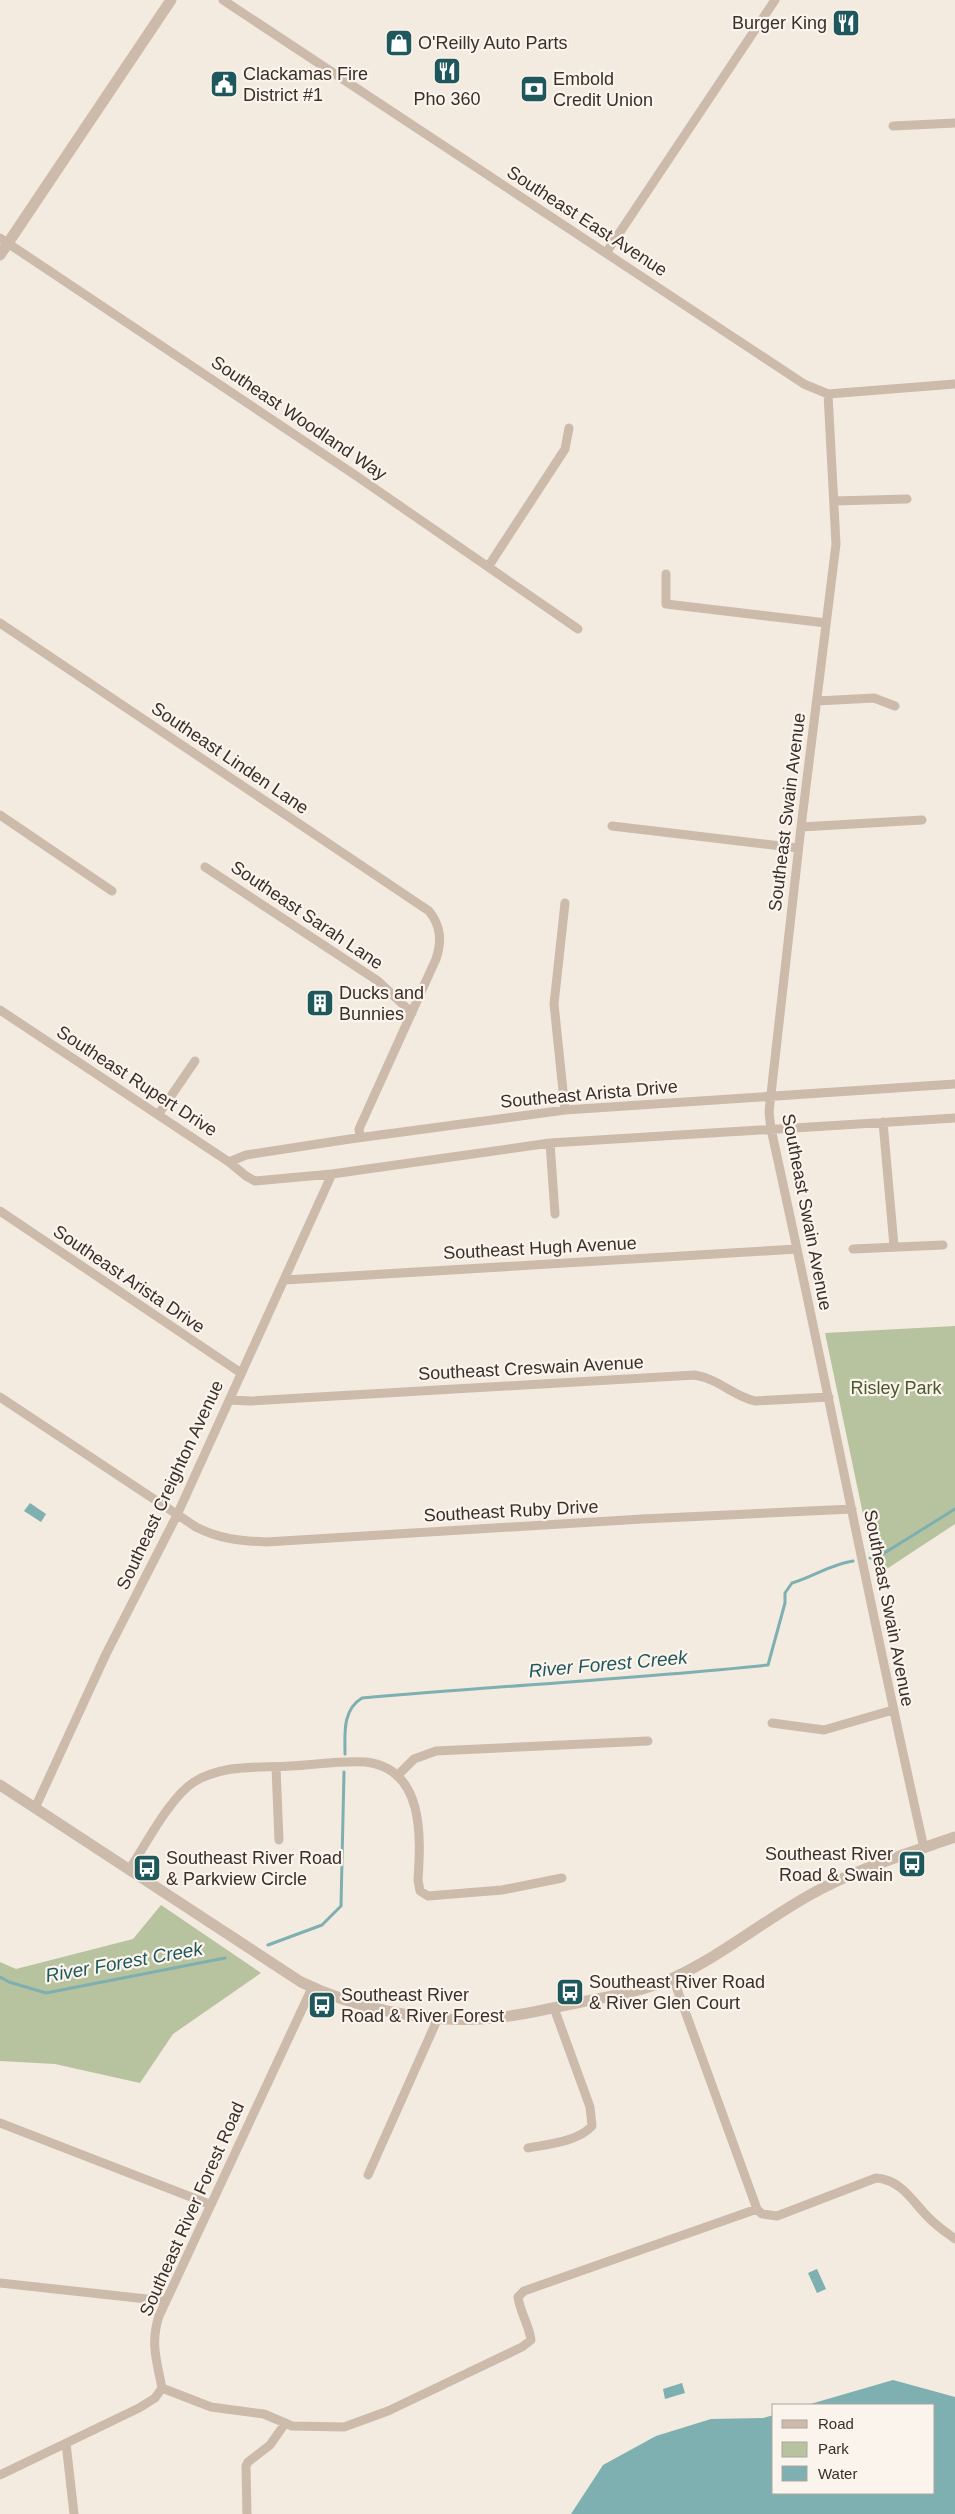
<svg xmlns="http://www.w3.org/2000/svg" width="955" height="2514" font-family="Arial,sans-serif">
	<style>
		.green { fill: #b7c39f }
		.water { fill: #7eafb1 }
		.lines { fill: none; stroke-linecap: round; stroke-linejoin: round }
		.stream { stroke: #7eafb1; stroke-width: 3 }
		.minor { stroke: #ccbaab; stroke-width: 9 }
		.tertiary { stroke: #ccbaab; stroke-width: 11 }
		.labels { text-anchor: middle; dominant-baseline: central; stroke-width: 4.5; stroke-linejoin: round; paint-order: stroke }
		.poi-label { font-size: 18px; fill: #3a2f2a; stroke: #fbf4ec; text-anchor: start }
		.street-label { font-size: 18px; fill: #3a2f2a; stroke: #fbf4ec }
		.park-label { font-size: 18px; fill: #49592d; stroke: #fbf4ec }
		.water-label { font-size: 19px; font-style: italic; fill: #1f585c; stroke: #fbf4ec }
	</style>
	<rect width="100%" height="100%" fill="#f3eae0"/>
	<path class="green" d="M955,1326V1524L876,1576L825,1333Z
		M161,1905L261,1973L173,2034L140,2083L55,2064L0,2061V1962L16,1969L133,1939Z"/>
	<path class="water" d="M30,1503L46,1514L41,1522L24,1511Z
		M817,2269L826,2289L817,2293L808,2273Z
		M893,2380L955,2397V2514H571L603,2465L656,2436L711,2419L763,2418L774,2415V2493H934V2405H807Z
		M682,2383L685,2393L665,2399L663,2389Z"/>
	<g class="lines">
		<path class="stream" d="M870,1558L878,1557L955,1509
			M345,1754C345,1734 342,1710 362,1698C497,1686 633,1679 768,1665L785,1603V1593L792,1583C813,1577 831,1564 853,1561
			M268,1945L322,1925L341,1906L344,1772
			M0,1977L9,1982L46,1993L225,1958"/>
		<path class="minor" d="M223,0L804,384L828,394L955,384
			M893,126L955,123
			M0,238L358,477L578,629
			M606,253L775,0
			M828,394L836,544L801,827L769,1112L771,1129C824,1368 870,1609 924,1848
			M834,501L907,499
			M488,567L565,449L569,428
			M666,574V604L826,623
			M0,623L429,911C441,926 442,941 436,959L359,1129L360,1137
			M817,701L874,698L895,706
			M0,815L112,891
			M612,826L798,848
			M801,827L922,820
			M205,867L378,981L412,1013
			M565,903L554,1004L565,1110
			M0,1010L229,1162L246,1176L255,1181L332,1174L550,1143L955,1118
			M158,1115L195,1061
			M883,1122L894,1246
			M550,1143L555,1214
			M229,1162L246,1155L350,1139L565,1110L955,1084
			M0,1211L241,1373
			M853,1249L943,1245
			M285,1280L797,1249
			M0,1397L196,1527C219,1539 241,1541 266,1542L642,1519L852,1509
			M229,1400L250,1401L695,1375C721,1380 731,1395 755,1401L829,1397
			M772,1723L824,1730L893,1710
			M276,1767L279,1840
			M397,1776L414,1759L436,1751L648,1741
			M35,1808L106,1654L177,1515L332,1174
			M129,1870C145,1846 170,1797 194,1782C223,1764 257,1768 290,1766C314,1765 342,1760 366,1762C424,1769 421,1836 418,1880L420,1891L428,1896L502,1890L562,1878
			M673,1978L757,2209L762,2214L777,2216L876,2178C903,2180 913,2203 930,2219C938,2227 947,2233 955,2239
			M0,2123L209,2204
			M528,2148C549,2144 577,2142 592,2126L590,2107L554,2008
			M368,2175L438,2018
			M0,2283L165,2301
			M162,2388L211,2407L264,2414L292,2426L344,2427L388,2411L522,2347L531,2340C529,2325 520,2312 518,2297L524,2291L757,2209
			M66,2443L74,2514
			M0,2475L139,2408L155,2398L162,2388C157,2362 150,2343 159,2316L312,1988
			M247,2514L246,2466L248,2462L270,2445L284,2425"/>
		<path class="tertiary" d="M0,255L171,0
			M0,1785L301,1982C354,2008 422,2022 481,2019C515,2017 548,2009 581,2002C612,1996 644,1991 673,1978C721,1956 762,1922 808,1896C853,1870 906,1854 955,1837"/>
	</g>
	<defs>
		<g id="restaurant-square" transform="scale(1.4375)"><rect x="-9" y="-9" width="18" height="18" rx="4" fill="#1f585c" stroke="#fbf4ec"/><path d="M-5-6h1v4h1v-4h1v4h1v-4h1v5L-1.5 .5V6h-2V.5L-5-1ZM5-6V6H3V1.5H1.5Q1.5-4 5-6Z" fill="#fff"/></g>
		<g id="shop-square" transform="scale(1.4375)"><rect x="-9" y="-9" width="18" height="18" rx="4" fill="#1f585c" stroke="#fbf4ec"/><path d="M-5-2.5h2.3a2.7 3.5 0 0 1 5.4 0H5L5.5 6h-11ZM-1.5-2.5h3a1.5 2.3 0 0 0-3 0Z" fill="#fff"/></g>
		<g id="civic-square" transform="scale(1.4375)"><rect x="-9" y="-9" width="18" height="18" rx="4" fill="#1f585c" stroke="#fbf4ec"/><path d="M-.6-6.5H3V-4.5H.6V-3L4-1V1h2V6H-6V1h2V-1L-.6-3ZM-1.2 2.5V6h2.4V2.5Z" fill="#fff"/></g>
		<g id="bank-square" transform="scale(1.4375)"><rect x="-9" y="-9" width="18" height="18" rx="4" fill="#1f585c" stroke="#fbf4ec"/><path d="M-6-4H6V4H-6ZM0-2.3a2.3 2.3 0 1 0 0 4.6a2.3 2.3 0 1 0 0-4.6Z" fill="#fff"/></g>
		<g id="building-square" transform="scale(1.4375)"><rect x="-9" y="-9" width="18" height="18" rx="4" fill="#1f585c" stroke="#fbf4ec"/><path d="M-4-6H4V6H1V3H-1V6H-4ZM-2.5-4.3h1.7v1.8h-1.7ZM.8-4.3h1.7v1.8H.8ZM-2.5-1h1.7V.8h-1.7ZM.8-1h1.7V.8H.8Z" fill="#fff"/></g>
		<g id="bus-square" transform="scale(1.4375)"><rect x="-9" y="-9" width="18" height="18" rx="4" fill="#1f585c" stroke="#fbf4ec"/><path d="M-5-6H5V4H4V6H2V4H-2V6H-4V4H-5ZM-3.5-4V0h7V-4ZM-3.5 1.2v1.5H-2V1.2ZM2 1.2v1.5H3.5V1.2Z" fill="#fff"/></g>
	</defs>
	<g fill-rule="evenodd">
		<use href="#restaurant-square" x="846" y="23"/>
		<use href="#shop-square" x="399" y="43"/>
		<use href="#restaurant-square" x="447" y="71"/>
		<use href="#civic-square" x="224" y="84"/>
		<use href="#bank-square" x="534" y="89"/>
		<use href="#building-square" x="320" y="1003"/>
		<use href="#bus-square" x="912" y="1864"/>
		<use href="#bus-square" x="147" y="1868"/>
		<use href="#bus-square" x="570" y="1992"/>
		<use href="#bus-square" x="322" y="2005"/>
	</g>
	<g class="labels">
		<g class="poi-label">
			<text x="827" y="23" text-anchor="end">Burger King</text>
			<text x="418" y="43">O'Reilly Auto Parts</text>
			<text x="243" y="74">Clackamas Fire<tspan x="243" dy="21">District #1</tspan></text>
			<text x="553" y="79">Embold<tspan x="553" dy="21">Credit Union</tspan></text>
			<text x="447" y="99" text-anchor="middle">Pho 360</text>
			<text x="339" y="993">Ducks and<tspan x="339" dy="21">Bunnies</tspan></text>
			<text x="893" y="1854" text-anchor="end">Southeast River<tspan x="893" dy="21">Road &amp; Swain</tspan></text>
			<text x="166" y="1858">Southeast River Road<tspan x="166" dy="21">&amp; Parkview Circle</tspan></text>
			<text x="589" y="1982">Southeast River Road<tspan x="589" dy="21">&amp; River Glen Court</tspan></text>
			<text x="341" y="1995">Southeast River<tspan x="341" dy="21">Road &amp; River Forest</tspan></text>
		</g>
		<g class="street-label">
			<text transform="translate(587 221) rotate(33)">Southeast East Avenue</text>
			<text transform="translate(299 418) rotate(34)">Southeast Woodland Way</text>
			<text transform="translate(230 758) rotate(34)">Southeast Linden Lane</text>
			<text transform="translate(787 812) rotate(-83)">Southeast Swain Avenue</text>
			<text transform="translate(307 915) rotate(34)">Southeast Sarah Lane</text>
			<text transform="translate(137 1081) rotate(33)">Southeast Rupert Drive</text>
			<text transform="translate(589 1094) rotate(-5)">Southeast Arista Drive</text>
			<text transform="translate(807 1212) rotate(79)">Southeast Swain Avenue</text>
			<text transform="translate(540 1248) rotate(-3)">Southeast Hugh Avenue</text>
			<text transform="translate(129 1279) rotate(34)">Southeast Arista Drive</text>
			<text transform="translate(531 1368) rotate(-3)">Southeast Creswain Avenue</text>
			<text transform="translate(170 1485) rotate(-65)">Southeast Creighton Avenue</text>
			<text transform="translate(511 1511) rotate(-3)">Southeast Ruby Drive</text>
			<text transform="translate(889 1608) rotate(79)">Southeast Swain Avenue</text>
			<text transform="translate(192 2209) rotate(-66)">Southeast River Forest Road</text>
		</g>
		<g class="park-label">
			<text x="896" y="1388">Risley Park</text>
		</g>
		<g class="water-label">
			<text transform="translate(608 1664) rotate(-5)">River Forest Creek</text>
			<text transform="translate(124 1962) rotate(-10)">River Forest Creek</text>
		</g>
	</g>
	<rect x="772" y="2404" width="162" height="90" fill="#fbf4ec" stroke="#aea59e"/>
	<rect x="782" y="2420" width="25" height="8" fill="#ccbaab" stroke="#aea59e"/>
	<text x="818" y="2429" font-size="15" fill="#3a2f2a">Road</text>
	<rect x="782" y="2442" width="25" height="15" fill="#b7c39f" stroke="#aea59e"/>
	<text x="818" y="2454" font-size="15" fill="#3a2f2a">Park</text>
	<rect x="782" y="2466" width="25" height="15" fill="#7eafb1" stroke="#aea59e"/>
	<text x="818" y="2479" font-size="15" fill="#3a2f2a">Water</text>
</svg>
